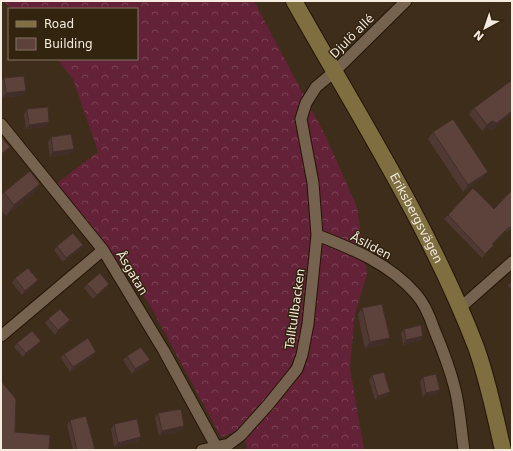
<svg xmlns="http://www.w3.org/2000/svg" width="513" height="451" font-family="'DejaVu Sans',sans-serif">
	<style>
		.forest { fill: url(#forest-crowns) }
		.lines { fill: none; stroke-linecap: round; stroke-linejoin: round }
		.minor-casing { stroke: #241503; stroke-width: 13 }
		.secondary-casing { stroke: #241503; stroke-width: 18 }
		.minor { stroke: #76634f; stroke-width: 11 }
		.secondary { stroke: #7e6e40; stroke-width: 16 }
		.wall { fill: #503933 }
		.shaded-wall { fill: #412e29 }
		.building { fill: #5d423b; stroke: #412e29 }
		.labels { text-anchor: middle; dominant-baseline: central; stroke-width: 3; stroke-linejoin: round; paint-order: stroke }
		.street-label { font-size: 12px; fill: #f5ebdf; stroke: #332410 }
	</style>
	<defs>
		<pattern id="forest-crowns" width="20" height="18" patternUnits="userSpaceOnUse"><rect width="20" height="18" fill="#632237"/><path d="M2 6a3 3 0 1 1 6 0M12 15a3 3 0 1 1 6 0" fill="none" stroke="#7a4254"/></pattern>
	</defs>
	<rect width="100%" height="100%" fill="#3e2d1a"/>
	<path class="forest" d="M3,1H254L326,137L357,207L367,274L355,314L350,368L364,450H245L247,447L241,430L221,437L148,302L57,183L98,152L73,79L57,59H137V9H12Z"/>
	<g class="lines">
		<g class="minor-casing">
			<path id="minor" d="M1,124L103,250L164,351L218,450
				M317,235C353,249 390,264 416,294C424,303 430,317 434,329C442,348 450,369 455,389C460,409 461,430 464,450
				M460,308L512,262
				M1,336L103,250
				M202,450L229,444L241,435L268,405L297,369L302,355L308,324L317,235L313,183L301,119L306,103L316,87L334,72L406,1"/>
		</g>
		<g class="secondary-casing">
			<g id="secondary">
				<path id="s1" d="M294,1C357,113 430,227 476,347C488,380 495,416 503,450"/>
			</g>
		</g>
		<use href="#minor" class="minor"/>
		<use href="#secondary" class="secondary"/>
	</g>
	<path class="wall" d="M4,78L26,91L23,95L2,98L1,82Z
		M474,108L493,130L487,128L482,131L469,114Z
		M27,109L49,122L46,127L26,129L24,114Z
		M433,132L483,178L463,192L428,139Z
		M51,137L71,154L50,157L48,142Z
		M40,184L32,195L6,216L1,210V196L4,192Z
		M448,215L512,227L507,232L506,231L493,244L490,249L482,258L444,219Z
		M57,246L80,250L63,262L54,250Z
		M15,278L35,284L22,295L12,283Z
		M512,281V290L508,286Z
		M87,284H109L106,288L93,299L84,288Z
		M362,308L385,344L365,349L358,315Z
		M48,319L67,325L55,335L45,323Z
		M404,329L423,336L420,341L403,345L401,333Z
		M41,341L38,345L23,357L14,347L17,343Z
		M64,354L93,357L70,372L61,358Z
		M127,356L150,360L147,365L132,374L123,360Z
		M372,375L390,392L387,396L375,400L369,380Z
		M423,377L440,390L437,394L423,397L420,382Z
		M158,413L181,431L159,436L155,418Z
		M70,420L95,449L94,450H73L67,425Z
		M114,424L141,437L138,442L114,447L111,429Z"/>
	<path class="shaded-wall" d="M26,91L23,95L2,98L6,93Z
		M512,111V114L493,130L487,128L482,131L487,125L492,121Z
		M49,122L46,127L26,129L29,125Z
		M10,147L1,159V154Z
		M74,149L71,154L50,157L53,152Z
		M488,172L483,178L463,192L468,185Z
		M40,184L32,195L6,216L14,205Z
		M509,227L506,231L489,248L492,244Z
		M83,245L80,250L63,262L66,258Z
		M38,280L35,284L22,295L25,291Z
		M109,284L106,288L93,299L97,295Z
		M70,320L67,325L55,335L58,330Z
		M423,336L420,341L403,345L406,340Z
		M390,338L385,344L365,349L370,342Z
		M41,341L38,345L23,357L26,353Z
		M96,352L93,357L70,372L73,367Z
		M150,360L147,365L132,374L135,369Z
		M440,390L437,394L423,397L426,393Z
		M390,392L387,396L375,400L378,396Z
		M184,426L181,431L159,436L162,431Z
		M141,437L138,442L114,447L118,443Z"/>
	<path class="building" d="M24,76L26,91L6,93L4,78Z
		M512,80V111L497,123L492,121L487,125L474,108Z
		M48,107L49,122L29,125L27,109Z
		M453,119L488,172L468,185L433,132Z
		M71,134L74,149L53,152L51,137Z
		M1,137L10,147L1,154Z
		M30,171L40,184L14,205L4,192Z
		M473,188L494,209L512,190V226L510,228L509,227L492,244L494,245L485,254L448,215Z
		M73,233L83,245L66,258L57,246Z
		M28,268L38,280L25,291L15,278Z
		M100,273L109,284L97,295L87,284Z
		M382,304L390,338L370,342L362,308Z
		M60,309L70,320L58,330L48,319Z
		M421,325L423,336L406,340L404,329Z
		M32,331L41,341L26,353L17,343Z
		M88,338L96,352L73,367L64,354Z
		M141,347L150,360L135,369L127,356Z
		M384,372L390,392L378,396L372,375Z
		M436,374L440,390L426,393L423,377Z
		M1,381L16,399L15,432L50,435L49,450H1Z
		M181,409L184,426L162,431L158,413Z
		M86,416L95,449L90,450H77L70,420Z
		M137,419L141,437L118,443L114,424Z"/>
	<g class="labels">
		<g class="street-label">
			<text transform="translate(352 36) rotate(-45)">Djulö allé</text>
			<text stroke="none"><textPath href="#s1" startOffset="249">Eriksbergsvägen</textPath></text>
			<text transform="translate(371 246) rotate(28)">Åsliden</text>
			<text transform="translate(132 273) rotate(59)">Åsgatan</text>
			<text transform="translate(295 309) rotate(-82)">Talltullbacken</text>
		</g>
	</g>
	<rect width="513" height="451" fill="none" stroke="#f5ebdf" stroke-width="4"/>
	<rect x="8" y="8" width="130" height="52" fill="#332410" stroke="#817463"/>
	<rect x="16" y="21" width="20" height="6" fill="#7e6e40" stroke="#817463"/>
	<text x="44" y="28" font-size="12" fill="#f5ebdf">Road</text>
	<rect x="16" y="38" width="20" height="12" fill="#5d423b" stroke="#817463"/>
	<text x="44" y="48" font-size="12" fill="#f5ebdf">Building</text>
	<g transform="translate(485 28) rotate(220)" stroke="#332410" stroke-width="3" paint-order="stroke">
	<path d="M0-3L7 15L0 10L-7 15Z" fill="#f5ebdf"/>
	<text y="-6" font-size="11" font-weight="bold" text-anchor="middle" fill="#f5ebdf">N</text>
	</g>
</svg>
